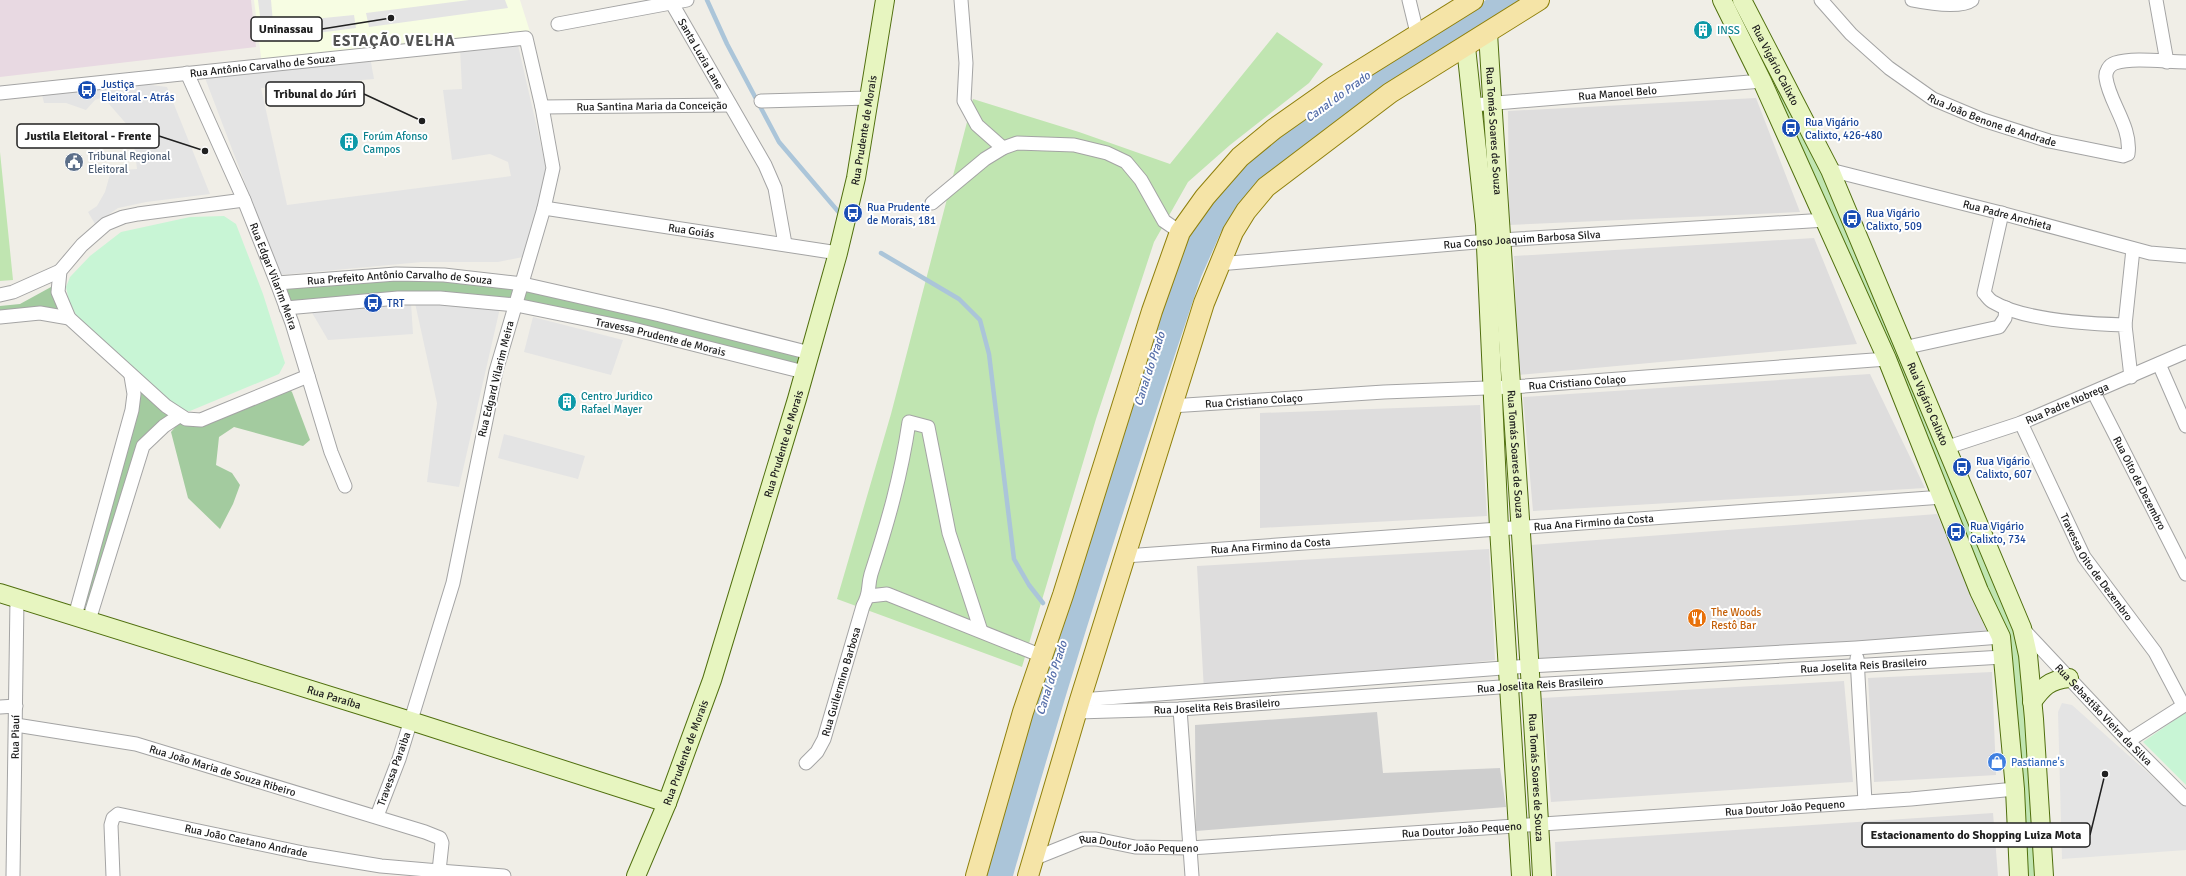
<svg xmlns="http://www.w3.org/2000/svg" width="2186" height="876" font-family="Signika,sans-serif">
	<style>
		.residential { fill: #dedddd }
		.industrial { fill: #e8d9e2 }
		.education { fill: #f7fde3 }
		.religious { fill: #cecece }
		.grass { fill: #c0e5b1 }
		.forest { fill: #a3cb9f }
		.park { fill: #c8f5d5 }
		.parking { fill: #e4e4e4 }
		.water { fill: #abc5d9 }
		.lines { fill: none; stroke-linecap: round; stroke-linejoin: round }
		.stream { stroke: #abc5d9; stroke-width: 4.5 }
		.street-casing { stroke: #a4a4a4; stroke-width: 15 }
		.secondary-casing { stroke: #506f0e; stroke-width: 20 }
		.primary-casing { stroke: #8f800c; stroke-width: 22 }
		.street { stroke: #fff; stroke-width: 13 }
		.secondary { stroke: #e7f5c0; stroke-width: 18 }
		.primary { stroke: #f5e4a7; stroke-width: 20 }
		.labels { text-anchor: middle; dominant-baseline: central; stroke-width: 4; stroke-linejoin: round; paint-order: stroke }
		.culture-label { font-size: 11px; fill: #0d838f; stroke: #fff; text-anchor: start }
		.street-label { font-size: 11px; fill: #202020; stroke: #fff }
		.transit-label { font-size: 11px; fill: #164399; stroke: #fff; text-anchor: start }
		.service-label { font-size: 11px; fill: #4e5e75; stroke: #fff; text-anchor: start }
		.food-label { font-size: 11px; fill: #c56008; stroke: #fff; text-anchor: start }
		.shop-label { font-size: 11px; fill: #366cbe; stroke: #fff; text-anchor: start }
		.water-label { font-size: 12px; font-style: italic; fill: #536ca8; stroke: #fff }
		.district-label { font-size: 15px; font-weight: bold; letter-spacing: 1px; fill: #535353; stroke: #fff }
		.leader { fill: none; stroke: #202020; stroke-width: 1.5 }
		.callout-dot { fill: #202020; stroke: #fff; stroke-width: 1.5 }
		.callout { fill: #fff; stroke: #202020; stroke-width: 1.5 }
		.callout-label { font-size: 12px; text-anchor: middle; font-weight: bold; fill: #202020 }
	</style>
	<rect width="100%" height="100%" fill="#f0eee7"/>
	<path class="residential" d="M1756,98L1800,212L1509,225L1508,111Z
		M1814,238L1857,344L1518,375L1514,256Z
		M1870,374L1925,488L1533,511L1523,397Z
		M1480,405L1487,516L1260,528V413Z
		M1937,514L1987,632L1529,666L1531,545Z
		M1489,549L1495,660L1204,691L1197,566Z
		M1992,672L1996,775L1874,782L1868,678Z
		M1844,681L1853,782L1551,802L1542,698Z
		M1993,813L1998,876H1556L1555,842Z"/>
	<path class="industrial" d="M0,0H251L256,47L0,77Z"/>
	<path class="education" d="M254,0H520L531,35L262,65Z"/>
	<path class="religious" d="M1377,712L1383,773L1500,768L1506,807L1196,831L1195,725Z"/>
	<path class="grass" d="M1726,0H1738L1826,171L2019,629L2039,876H2021L2003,634Z
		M1277,32L1323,64L1309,83L1230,145L1188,182L1154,242L1096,419L1022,667L837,599L891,414L973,99L1079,132L1170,164Z
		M0,152L13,280L0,281Z"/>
	<path class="forest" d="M405,278L519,287L514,301L289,304L282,286Z
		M51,287L66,320L41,316L0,321V306L20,304Z
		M525,290L804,355L800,367L520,301Z
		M138,386L170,416L141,439L86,616L79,611Z
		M288,388L292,392L310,440L303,446L234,427L219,437L216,465L232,473L240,485L233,504L220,529L188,498L171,432L178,424Z"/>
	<path class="park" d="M224,216L236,224L263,294L285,363L279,374L190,411H177L81,325L69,301L66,287L70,277L90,256L121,232L190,217Z
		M2186,712V785L2143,742Z"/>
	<path class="parking" d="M258,0H271L273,23L354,15L356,28L263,40Z
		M469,0H505L508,8L369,27L366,13Z
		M517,41L546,167L528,256L498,262H422L280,275L205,78L370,57L374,79L261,88L287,205L511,176L508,162L490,154L452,160L443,90L462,89L460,48Z
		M144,84L167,87L210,194L146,202L118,208L95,224L88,212L97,206L105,192L111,171L137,169L134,145L129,127L103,97L95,100L86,110L66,103H44L42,95Z
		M411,303L413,334L328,340L311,311Z
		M415,303H456L500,308L459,487L427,482L437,403Z
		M533,317L623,340L611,375L524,352Z
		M504,434L585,456L578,479L498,458Z
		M2062,703L2072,705L2165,788L2186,802V850L2062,859L2058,712Z"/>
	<path class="water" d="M1486,0H1525L1253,195L1221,232L1201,277C1134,475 1070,674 1013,876H985L1039,680L1189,229L1232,174L1303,116Z"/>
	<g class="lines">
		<path class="stream" d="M707,0L727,44L779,142L842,216
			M881,253L959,299L980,320L989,354L1014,559L1029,585L1043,603"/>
		<g class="street-casing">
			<g id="street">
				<path id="s1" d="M670,0L765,165L775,188L785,244"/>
				<path d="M961,0L966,63L964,101L977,125L1003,148"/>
				<path d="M1409,0L1417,33"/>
				<path id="s2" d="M1821,0L1851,34L1889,68L1933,99L1983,120L2049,141L2123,156L2128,154C2132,127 2109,102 2106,78C2105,72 2109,65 2115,63C2134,57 2166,62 2186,62"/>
				<path d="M1912,0C1927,3 1960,9 1972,0"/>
				<path d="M2156,0L2167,62"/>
				<path d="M558,24L687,0"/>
				<path id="s3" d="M187,73L244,200L277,283L292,323L331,452L345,486"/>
				<path id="s4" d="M0,93L526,38L542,107L553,168L544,208L496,371L453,583L399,759L377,816"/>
				<path d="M761,101L869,98"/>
				<path id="s5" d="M1473,105L1762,81"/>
				<path id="s6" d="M542,107L730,105"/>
				<path id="s7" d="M1830,170L1997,212L2150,253L2186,256"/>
				<path d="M244,200L138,214L123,217L106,224L82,245L60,271L58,292L69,318L166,406L186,419L201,420L208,417L308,376"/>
				<path d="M932,203L985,159L1003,148L1017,143L1074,145L1107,153L1126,162L1141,180L1164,221L1180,232"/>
				<path id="s8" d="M544,208L838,253"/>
				<path d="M2002,213L1984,293C1987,296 1989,300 1993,302C2023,320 2090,324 2125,325L2131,377"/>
				<path id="s9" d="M1218,264L1500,240L1826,220"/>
				<path id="s10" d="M277,283L396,274L444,275L523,284L660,315L810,353"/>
				<path d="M0,295L13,292L60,271"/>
				<path id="s11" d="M286,308L398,298H440L516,305L629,328L804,372"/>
				<path d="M0,317L40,313L69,318"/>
				<path d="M2125,325L2133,249"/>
				<path d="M1903,348L1999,327L2005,318L2006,308"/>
				<path d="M2159,364L2186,426"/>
				<path id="s12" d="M2094,393L2186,574"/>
				<path id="s13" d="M1171,406L1384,392L1512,387L1887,359"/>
				<path id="s14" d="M2021,423L2084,557L2155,652L2183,705"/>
				<path id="s15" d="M1945,448L2021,423L2186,352"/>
				<path id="s16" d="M1125,556L1943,497"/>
				<path d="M869,596L887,594L1042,656"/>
				<path d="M75,616L132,410L134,394L131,376"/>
				<path d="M89,620L143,446L164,426L179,416"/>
				<path id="s17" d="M2022,628L2128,741L2186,799"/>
				<path d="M1857,658L1865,802"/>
				<path d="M1080,700L1529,666L1856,648L2001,637"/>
				<path d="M0,707L16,706"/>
				<path d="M1180,709L1192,876"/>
				<path id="s18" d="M1077,712L1180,709L1530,685L2003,657"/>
				<path id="s19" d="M16,725L136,744L425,832L440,838L442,843L439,871L381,866L308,854L118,814L113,818L111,825L113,876"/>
				<path d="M2128,741L2186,704"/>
				<path id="s20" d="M806,763L817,752L824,739L863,606C871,592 867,588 871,574C888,522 901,476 909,422L928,427L949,533L981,631"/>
				<path id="s21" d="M1033,859L1083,839H1096L1135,847L1190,848L1911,799L2015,789"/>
				<path d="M439,871L504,876"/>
				<path id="s22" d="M13,876L17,599"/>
			</g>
		</g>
		<g class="secondary-casing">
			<g id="secondary">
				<path d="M1722,0L1762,81L1887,359L1979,591L2001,637L2015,789L2019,876"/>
				<path id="s23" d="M1742,0L1830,170L2022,628L2028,655L2034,719L2044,876"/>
				<path id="s24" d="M1488,33C1505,314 1527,595 1542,876"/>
				<path d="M1466,47L1485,225L1499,528L1521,876"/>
				<path id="s25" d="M0,593L411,721L667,803"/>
				<path d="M2032,702C2043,687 2049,680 2069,678"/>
				<path id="s26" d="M636,876L667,803L712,680L797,399L838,253L856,178L885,0"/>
			</g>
		</g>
		<g class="primary-casing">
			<path id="primary" d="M976,876L1023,712L1063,595L1152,311L1180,232L1205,197L1240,157L1274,129L1335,86L1473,0
				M1028,876L1080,700L1204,303L1233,232L1246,211L1266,187L1390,93L1539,0"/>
		</g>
		<use href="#street" class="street"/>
		<use href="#secondary" class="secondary"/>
		<use href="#primary" class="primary"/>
	</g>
	<defs>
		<g id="building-disc" transform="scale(1)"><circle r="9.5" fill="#0f9aa8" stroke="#fff"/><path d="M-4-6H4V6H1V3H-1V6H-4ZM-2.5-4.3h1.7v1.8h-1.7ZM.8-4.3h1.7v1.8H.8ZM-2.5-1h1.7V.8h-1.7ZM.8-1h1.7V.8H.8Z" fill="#fff"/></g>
		<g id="bus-disc" transform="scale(1)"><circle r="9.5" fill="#1a4fb4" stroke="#fff"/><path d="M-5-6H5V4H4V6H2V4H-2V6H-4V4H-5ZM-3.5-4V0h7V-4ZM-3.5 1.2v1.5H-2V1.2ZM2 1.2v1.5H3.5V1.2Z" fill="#fff"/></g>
		<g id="civic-disc" transform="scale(1)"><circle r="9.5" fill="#5c6f8a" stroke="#fff"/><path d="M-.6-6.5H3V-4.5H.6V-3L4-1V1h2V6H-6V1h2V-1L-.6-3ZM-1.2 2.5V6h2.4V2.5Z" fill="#fff"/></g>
		<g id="restaurant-disc" transform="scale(1)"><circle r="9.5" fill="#e8710a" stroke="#fff"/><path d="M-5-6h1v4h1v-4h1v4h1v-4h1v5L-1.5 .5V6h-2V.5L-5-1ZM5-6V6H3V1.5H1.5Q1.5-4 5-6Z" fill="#fff"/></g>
		<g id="shop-disc" transform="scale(1)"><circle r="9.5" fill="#3f7fe0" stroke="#fff"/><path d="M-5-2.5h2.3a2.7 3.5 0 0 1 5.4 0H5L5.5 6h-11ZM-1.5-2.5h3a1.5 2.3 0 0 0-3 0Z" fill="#fff"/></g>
	</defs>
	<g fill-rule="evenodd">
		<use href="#building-disc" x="1703" y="30"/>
		<use href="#bus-disc" x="87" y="90"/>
		<use href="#bus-disc" x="1791" y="128"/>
		<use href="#building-disc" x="349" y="142"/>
		<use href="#civic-disc" x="74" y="162"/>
		<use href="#bus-disc" x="853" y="213"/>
		<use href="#bus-disc" x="1852" y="219"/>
		<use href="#bus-disc" x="373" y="303"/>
		<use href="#building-disc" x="567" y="402"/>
		<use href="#bus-disc" x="1962" y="467"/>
		<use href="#bus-disc" x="1956" y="532"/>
		<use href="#restaurant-disc" x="1697" y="618"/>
		<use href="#shop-disc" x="1997" y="762"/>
	</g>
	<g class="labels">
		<g class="culture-label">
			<text x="1717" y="30">INSS</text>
			<text x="363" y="136">Forúm Afonso<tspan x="363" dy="13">Campos</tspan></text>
			<text x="581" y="396">Centro Juridico<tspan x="581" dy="13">Rafael Mayer</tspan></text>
		</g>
		<g class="street-label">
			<text stroke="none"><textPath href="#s1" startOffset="62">Santa Luzia Lane</textPath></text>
			<text stroke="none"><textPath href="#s4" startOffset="264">Rua Antônio Carvalho de Souza</textPath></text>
			<text stroke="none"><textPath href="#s23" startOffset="73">Rua Vigário Calixto</textPath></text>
			<text stroke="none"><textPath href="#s5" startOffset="145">Rua Manoel Belo</textPath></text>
			<text stroke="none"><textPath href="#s6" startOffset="110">Rua Santina Maria da Conceição</textPath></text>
			<text stroke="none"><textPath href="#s2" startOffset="213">Rua João Benone de Andrade</textPath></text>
			<text stroke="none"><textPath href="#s26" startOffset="781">Rua Prudente de Morais</textPath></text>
			<text stroke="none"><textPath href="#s24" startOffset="98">Rua Tomás Soares de Souza</textPath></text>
			<text stroke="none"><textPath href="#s7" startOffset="183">Rua Padre Anchieta</textPath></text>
			<text stroke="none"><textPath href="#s8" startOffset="149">Rua Goiás</textPath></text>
			<text stroke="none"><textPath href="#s9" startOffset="305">Rua Conso Joaquim Barbosa Silva</textPath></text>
			<text stroke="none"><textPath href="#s3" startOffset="221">Rua Edgar Vilarim Meira</textPath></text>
			<text stroke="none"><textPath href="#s10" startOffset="123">Rua Prefeito Antônio Carvalho de Souza</textPath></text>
			<text stroke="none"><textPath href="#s11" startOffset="379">Travessa Prudente de Morais</textPath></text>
			<text transform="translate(496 379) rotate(-76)">Rua Edgard Vilarim Meira</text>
			<text stroke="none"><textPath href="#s13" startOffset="407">Rua Cristiano Colaço</textPath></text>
			<text stroke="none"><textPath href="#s13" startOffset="83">Rua Cristiano Colaço</textPath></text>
			<text stroke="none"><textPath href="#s23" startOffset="445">Rua Vigário Calixto</textPath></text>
			<text stroke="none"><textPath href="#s15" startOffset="130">Rua Padre Nobrega</textPath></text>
			<text stroke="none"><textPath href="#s26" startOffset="457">Rua Prudente de Morais</textPath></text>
			<text stroke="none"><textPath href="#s24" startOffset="422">Rua Tomás Soares de Souza</textPath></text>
			<text stroke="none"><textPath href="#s12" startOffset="101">Rua Oito de Dezembro</textPath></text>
			<text stroke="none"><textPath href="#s16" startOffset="470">Rua Ana Firmino da Costa</textPath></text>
			<text stroke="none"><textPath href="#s16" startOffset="146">Rua Ana Firmino da Costa</textPath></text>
			<text stroke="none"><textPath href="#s14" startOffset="163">Travessa Oito de Dezembro</textPath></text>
			<text stroke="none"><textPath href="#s18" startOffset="788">Rua Joselita Reis Brasileiro</textPath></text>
			<text stroke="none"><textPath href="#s20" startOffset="90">Rua Guilermino Barbosa</textPath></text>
			<text stroke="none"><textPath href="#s18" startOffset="464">Rua Joselita Reis Brasileiro</textPath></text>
			<text stroke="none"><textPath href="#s25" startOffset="350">Rua Paraíba</textPath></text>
			<text stroke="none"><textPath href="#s18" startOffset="140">Rua Joselita Reis Brasileiro</textPath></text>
			<text stroke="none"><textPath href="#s17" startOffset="119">Rua Sebastião Vieira da Silva</textPath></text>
			<text stroke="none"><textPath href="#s22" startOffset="139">Rua Piauí</textPath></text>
			<text stroke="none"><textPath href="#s26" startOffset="133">Rua Prudente de Morais</textPath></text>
			<text transform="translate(394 769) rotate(-70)">Travessa Paraiba</text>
			<text stroke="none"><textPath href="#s19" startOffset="212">Rua João Maria de Souza Ribeiro</textPath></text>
			<text stroke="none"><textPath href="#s24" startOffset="746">Rua Tomás Soares de Souza</textPath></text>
			<text stroke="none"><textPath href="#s21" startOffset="758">Rua Doutor João Pequeno</textPath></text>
			<text stroke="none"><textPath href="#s21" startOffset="434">Rua Doutor João Pequeno</textPath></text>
			<text transform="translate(246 841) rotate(12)">Rua João Caetano Andrade</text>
			<text stroke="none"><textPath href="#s21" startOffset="110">Rua Doutor João Pequeno</textPath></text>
		</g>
		<g class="transit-label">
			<text x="101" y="84">Justiça<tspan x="101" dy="13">Eleitoral - Atrás</tspan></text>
			<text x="1805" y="122">Rua Vigário<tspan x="1805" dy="13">Calixto, 426-480</tspan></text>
			<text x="867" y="207">Rua Prudente<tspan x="867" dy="13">de Morais, 181</tspan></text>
			<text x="1866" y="213">Rua Vigário<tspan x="1866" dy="13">Calixto, 509</tspan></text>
			<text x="387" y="303">TRT</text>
			<text x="1976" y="461">Rua Vigário<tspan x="1976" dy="13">Calixto, 607</tspan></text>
			<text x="1970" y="526">Rua Vigário<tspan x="1970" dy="13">Calixto, 734</tspan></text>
		</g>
		<g class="service-label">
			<text x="88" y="156">Tribunal Regional<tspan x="88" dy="13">Eleitoral</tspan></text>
		</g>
		<g class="food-label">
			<text x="1711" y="612">The Woods<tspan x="1711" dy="13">Restô Bar</tspan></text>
		</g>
		<g class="shop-label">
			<text x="2011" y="762">Pastianne's</text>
		</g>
		<g class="water-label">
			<text transform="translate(1338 97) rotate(-36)">Canal do Prado</text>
			<text transform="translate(1150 369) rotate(-72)">Canal do Prado</text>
			<text transform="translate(1052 678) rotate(-72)">Canal do Prado</text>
		</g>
		<g class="district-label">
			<text x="394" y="41">ESTAÇÃO VELHA</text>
		</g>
	</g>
	<path class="leader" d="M391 18L322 29M422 121L364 94M205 151L159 136M2105 774L2090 835"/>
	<g class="callout-dot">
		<circle cx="391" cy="18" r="4"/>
		<circle cx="422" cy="121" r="4"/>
		<circle cx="205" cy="151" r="4"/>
		<circle cx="2105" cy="774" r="4"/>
	</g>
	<g class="callout">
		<rect x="251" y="17" width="71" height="24" rx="4"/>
		<rect x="266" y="82" width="98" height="24" rx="4"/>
		<rect x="17" y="124" width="142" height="24" rx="4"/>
		<rect x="1862" y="823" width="228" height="24" rx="4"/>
	</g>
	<g class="callout-label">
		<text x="286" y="33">Uninassau</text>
		<text x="315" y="98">Tribunal do Júri</text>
		<text x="88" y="140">Justila Eleitoral - Frente</text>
		<text x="1976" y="839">Estacionamento do Shopping Luiza Mota</text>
	</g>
</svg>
